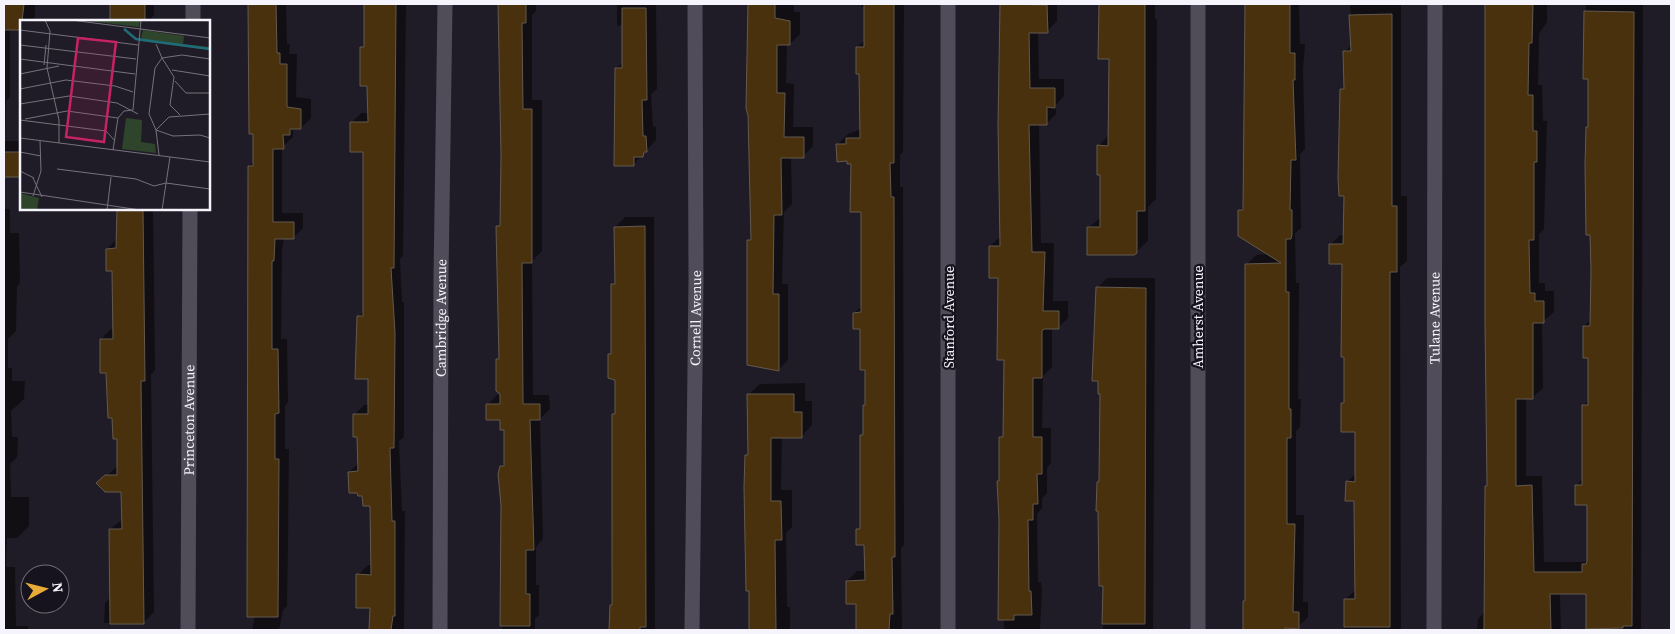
<svg xmlns="http://www.w3.org/2000/svg" width="1675" height="634" font-family="'Source Serif 4',serif">
	<style>
		.shadow { fill: #0007 }
		.building { fill: #49310e; stroke: #635a4e }
		.lines { fill: none; stroke-linecap: round; stroke-linejoin: round }
		.minor { stroke: #514c59; stroke-width: 15 }
		.labels { text-anchor: middle; dominant-baseline: central; stroke-width: 4.5; stroke-linejoin: round; paint-order: stroke }
		.street-label { font-size: 14px; fill: #f5f3fb; stroke: #17131e }
		.inset-river { fill: none; stroke: #1e6c78; stroke-width: 2.5 }
		.inset-road { fill: none; stroke: #75727c; stroke-width: 1 }
		.view { fill: #c52363; fill-opacity: 0.15; stroke: #c52363; stroke-width: 2.5 }
		.inset-edge { fill: none; stroke: #f5f3fb; stroke-width: 2.5 }
	</style>
	<rect width="100%" height="100%" fill="#201c27"/>
	<path class="shadow" d="M4,4H35V17L30,21H21V28H10V97L6,101L5,141H21V176H5V209H10V233H19L20,283L17,286L16,331L8,339V368H12V381H25L24,399L11,411L12,437H18L17,457L10,464L11,497H29V526L17,538H7L6,567H15L16,626H28V630H4Z
		M111,4H154V15L149,21H111Z
		M249,4H286L287,44H290L289,54H297L296,97L311,99V118L301,128L293,130V137L282,147V213H303V228L293,238H284L282,251L281,339H287L288,402L285,406V449H289L288,544L287,606L283,610L279,630H252L255,615L249,166L255,161L254,133H251Z
		M365,4H406L403,256L400,259L402,302H404V437L399,441L402,511H405L404,630H369L371,607L358,575L368,565H372V504L349,472L359,463V436L354,415L364,405H369L370,378L358,317L365,310V151L351,123L361,113H369L368,85L362,48L365,44Z
		M500,4H536V11L532,15V100H542V251L532,261L533,395H549L550,409L540,419L543,539L536,547V585H539V615L535,619V630H502L501,466L506,462L505,429L501,419L487,405L497,395H501L497,360L500,356L498,227L502,223L503,155Z
		M617,4H656L657,89L651,94L653,126L656,127V140L633,165L616,69L624,61L623,25L617,26Z
		M748,4H794V12H800V34L790,44H787L786,83L794,84L793,127H813V146L803,156H791L792,204L784,212L782,284H788V360L778,370L748,241L752,237L747,108Z
		M861,4H904L903,152L900,155V187H903L904,545L901,548L902,630H857V603L847,581L857,571H866L865,544L858,529L861,526V436L864,433V406L866,403L867,369L861,328L854,313L862,306V211L853,163L848,160L838,144L848,134L861,129L860,73L857,47L865,40V7H861Z
		M1001,4H1057V21L1047,31L1038,32L1039,79H1064V96L1056,105V114L1046,124H1039L1041,243H1054L1053,301H1068V318L1058,328H1052V367L1043,376L1042,428H1051V463L1047,468V493L1042,498V508L1037,514L1038,582H1041L1042,591L1040,630H1004L998,481L1000,479V438L1005,434V359L1000,276L990,246L1001,236Z
		M1100,4H1155V19H1157L1156,199L1148,207V241L1136,252L1088,228L1101,217V173L1098,146L1109,135L1110,58H1099Z
		M1246,4H1299L1300,44H1305L1303,70L1305,149L1300,154L1301,228L1295,233L1296,283H1299L1298,399H1301L1300,427L1296,431V515H1304L1303,602H1308V617L1299,626L1300,630H1245L1246,265L1256,255L1269,254L1239,211L1245,205Z
		M1350,4H1401V196H1407V261L1400,267L1401,630H1345L1346,599L1356,589L1355,499L1347,482L1356,473V430L1342,404L1345,400L1344,262L1330,245L1340,235H1345L1341,89L1345,86V52L1352,44Z
		M1487,4H1547V22L1539,34L1538,85H1542L1543,121H1547L1544,229L1539,234V283H1545V291H1554V312L1542,322L1543,388L1532,398H1526V476H1542L1544,562H1585L1588,559V504L1576,486L1583,478V406L1589,400V357L1584,326L1591,320L1592,270L1587,196L1589,78H1585L1586,4H1643L1641,630H1597L1588,593H1560L1561,630H1477L1478,619L1485,611L1486,486L1488,483L1485,131Z
		M118,209H153L155,370L151,375L154,612L144,622L104,623L105,603L111,597L110,529L123,519L122,491L98,483L118,466V438L101,339L111,329H114L113,270L107,249L118,238Z
		M625,217H654L655,630H611L613,415L616,412V379L609,355L612,352L613,284L616,281L615,227Z
		M1107,278H1155L1153,630H1101L1103,628L1104,584L1098,482L1100,480L1101,393L1097,288Z
		M805,383V401H812V425L801,437H782L781,490H792V527L786,533L787,607H790V630H750L751,590L746,456L749,453L748,395L760,384Z"/>
	<path class="building" d="M4,4H24L21,30H4Z
		M110,4H145V21H110Z
		M248,4H276L277,53H280V64H287V107L301,109V129H290V135H283L284,149H273V222H294V239H275L274,261H272V349H278L279,413L275,414V459H279L278,617H247L248,166H253V134H249Z
		M364,4H396L394,268H391L395,333L394,448H390L392,521H395V616H393L391,630H369L370,608H356V574L371,575L370,506H363L362,496H358L357,493H349L348,472L358,471L357,437H353V414H368V379H355L357,316H363V152H350V122H368L367,86H360V47H364Z
		M498,4H526V23H522L523,109H532V263H522L523,404H540V420H530L534,550H526V594H530V626H500L501,505L498,474L500,466H504V430H500V420H486V404H500V394L496,391V359H499L496,226H500L501,155Z
		M748,4H775V18L790,21V45H777V93H785L784,137H804V158H781L782,215H774L773,294H779V371L747,365V240H751L748,116L746,108Z
		M864,4H894V163H890L891,197H894L895,557H892L893,614H890L889,630H856V604H846V581L865,580L864,545H856V529H860V435H863V405H865V370H860V329H853V313L861,312V212H850L851,164H847V161L837,162L836,144H846V138H860L859,74H856V47H864Z
		M1000,4L1047,5L1048,33H1029L1030,88H1055V108L1047,107V125H1029L1032,252H1045L1043,311H1059V329H1044L1042,331V378H1033V437H1042V474H1037L1038,504H1033V520H1028L1029,591H1031L1032,615H1014V620H998L999,520L997,481H999V437H1003L1004,360H997L998,278H989V246H1000L998,125Z
		M1099,4H1145V211H1137V253L1134,255H1087V227H1100V175H1097V145L1108,146L1109,59H1098Z
		M1245,4H1290V53H1295V80H1293L1296,160H1291L1290,210H1292V235L1291,239H1286V292H1289V409H1291V438H1287V524H1295L1293,612H1299V629L1285,628V630H1243V601H1245V264L1281,263L1238,236V210H1243Z
		M1485,4H1533L1532,43H1529L1528,95H1533V131H1537V162H1534V240H1529L1530,293H1535V301H1544V323H1533V399H1516V486L1532,485L1534,572H1582V564H1586L1587,561V505H1575V485H1582V405H1588V358H1583V326H1590L1591,270L1590,235H1586L1585,166L1586,127H1588V79H1583L1584,11L1634,12L1632,626H1623V628L1586,629V594H1550L1551,630H1484L1485,486H1487L1485,323Z
		M622,8H646L647,100H642L643,136H646L647,152H644L643,157H634V166H614L615,68H622Z
		M1392,14V206H1397V272H1390V627H1344V599H1355L1354,501H1345L1346,481L1355,482V432H1341V403H1344V357H1341L1342,264H1329V244H1343L1344,196H1339L1338,178L1340,89H1344L1343,51H1351L1349,15Z
		M4,152H21V177H4Z
		M117,209H143L145,381H141L144,624H110L109,529H122L121,492H105L96,483L105,475H117V439H113L112,418H108L106,373H100V339H113L112,271H106V249L116,248Z
		M645,226L646,627H640V630H609L610,605H612V414H615V380L608,378V354H611V284H615L614,227Z
		M1096,287L1146,288L1145,624H1102L1103,586H1099L1098,511H1096L1097,482L1099,481L1100,394H1098V381H1092Z
		M747,394H794V412H802V438H771V501H781L782,540H775L776,630H749V591H746L744,487L745,455H748Z"/>
	<g class="lines">
		<g class="minor">
			<path d="M193,21V4"/>
			<path id="s1" d="M188,630L190,209"/>
			<path id="s2" d="M440,630L441,278L445,4"/>
			<path id="s3" d="M692,630L696,279L695,4"/>
			<path d="M948,630V4"/>
			<path d="M1198,630V4"/>
			<path id="s4" d="M1434,630L1435,4"/>
		</g>
	</g>
	<g class="labels">
		<g class="street-label">
			<text stroke="none"><textPath href="#s2" startOffset="312">Cambridge Avenue</textPath></text>
			<text stroke="none"><textPath href="#s3" startOffset="312">Cornell Avenue</textPath></text>
			<text transform="translate(949 317) rotate(-90)">Stanford Avenue</text>
			<text transform="translate(1198 317) rotate(-90)">Amherst Avenue</text>
			<text stroke="none"><textPath href="#s4" startOffset="312">Tulane Avenue</textPath></text>
			<text stroke="none"><textPath href="#s1" startOffset="210">Princeton Avenue</textPath></text>
		</g>
	</g>
	<g transform="translate(20 20)">
		<rect width="190" height="190" fill="#201c27"/>
		<path d="M60,0H120L119,7ZM123,10L164,16L163,24L190,27V30L120,21ZM106,98L122,100L121,122L135,124L136,133L102,129ZM0,173L19,178L17,190L0,189Z" fill="#2e452c"/>
		<path class="inset-river" d="M104,9L116,19L190,29"/>
		<path class="inset-road" d="M25,0L30,11L27,48L39,100V123M51,0L190,18M0,10L118,25M136,24L142,38L135,48L129,94L136,110L139,135M0,25L116,39M0,39L115,54M24,45L26,25M152,50L190,56M0,54L39,46M155,61L166,73H190M0,69L46,60L95,66L113,72M0,84L49,76L97,83L118,94M104,91L113,90L121,0M190,94L149,97L136,110L153,116L180,115L190,118M160,95L150,85L154,57L142,38L162,35L190,39M5,99L47,91L98,98M0,100L86,111L95,121M0,118L190,142M93,130L98,98L104,91M0,132L21,136M37,149L116,159L134,166L146,163L190,169M0,151L14,158M13,158L22,177M0,172L120,190M13,176L21,151L20,121M87,190L91,157M142,190L150,137"/>
		<path class="view" d="M58,18L96,22L84,122L46,117Z"/>
		<rect width="190" height="190" class="inset-edge"/>
	</g>
	<rect width="1675" height="634" fill="none" stroke="#f5f3fb" stroke-width="10"/>
	<g transform="translate(45 589) rotate(83)"><circle r="24" fill="#17131e" stroke="#706d76"/>
	<path d="M0-4L9 19L0 12L-9 19Z" fill="#e8ab37"/>
	<text y="-8" font-size="14" font-weight="bold" text-anchor="middle" fill="#f5f3fb">N</text>
	</g>
</svg>
